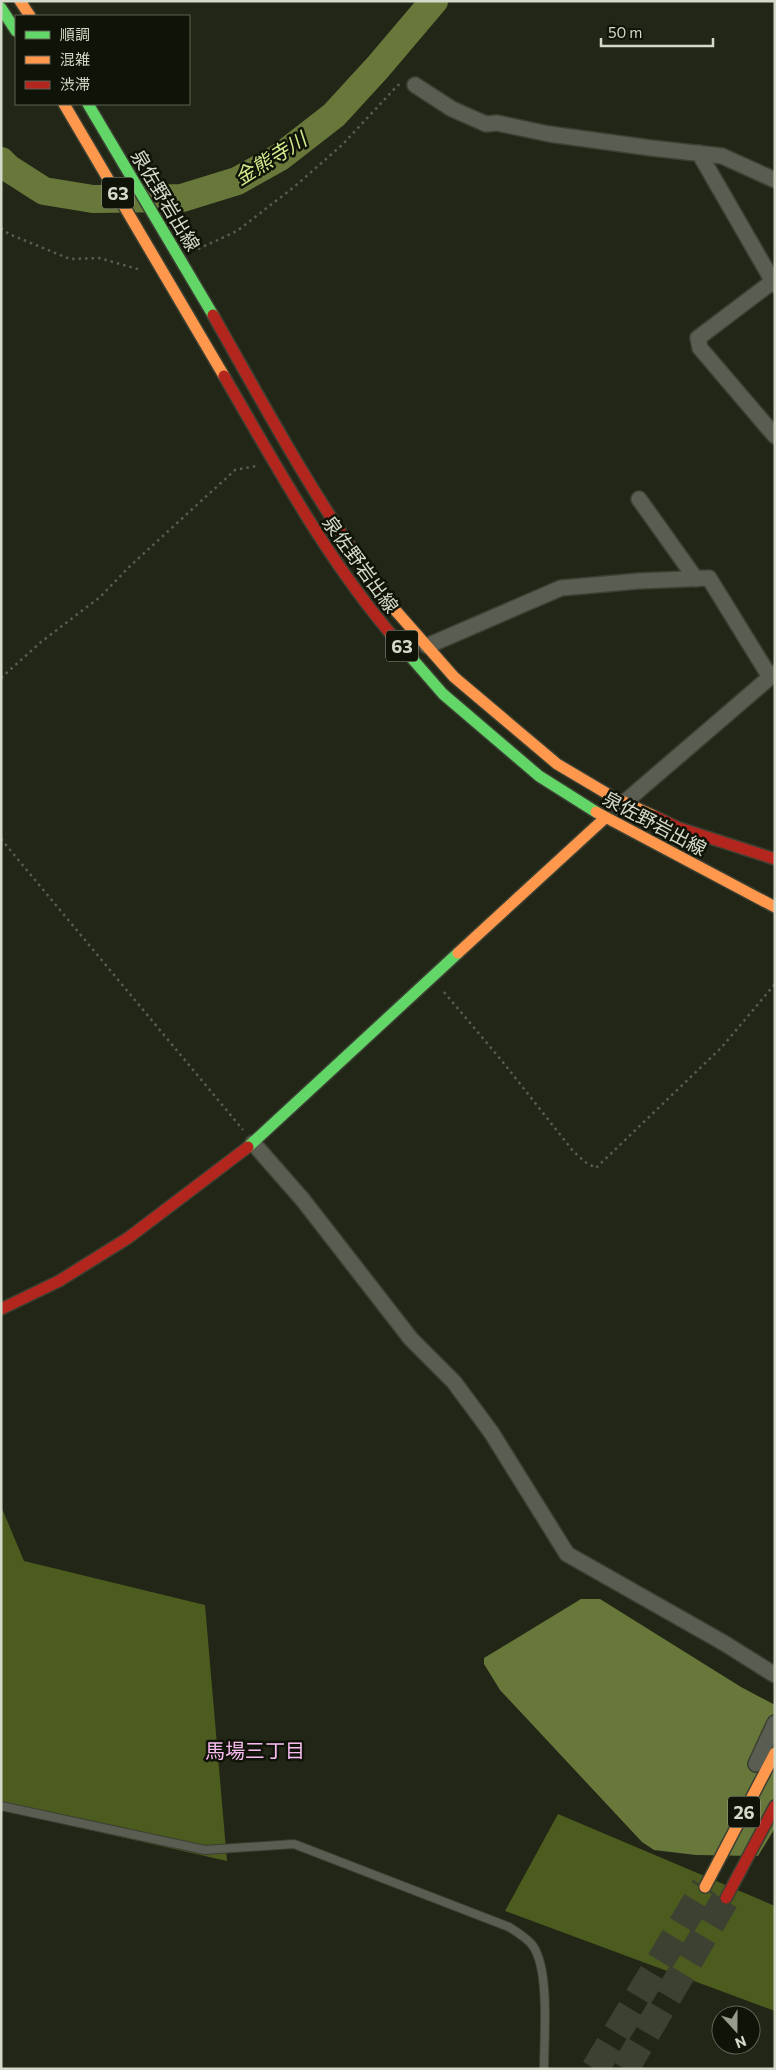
<svg xmlns="http://www.w3.org/2000/svg" width="776" height="2070" font-family="Commissioner,'Noto Sans JP',sans-serif">
	<style>
		.forest { fill: #4c5b1e }
		.water { fill: #67783a }
		.lines { fill: none; stroke-linecap: round; stroke-linejoin: round }
		.river { stroke: #67783a; stroke-width: 28 }
		.highway-tunnel { stroke: #3d4132; stroke-width: 28; stroke-dasharray: 28 14; stroke-linecap: butt }
		.lane-casing { stroke: #3b4033; stroke-width: 10 }
		.street-casing { stroke: #3b4033; stroke-width: 18 }
		.fast-casing { stroke: #3b4033; stroke-width: 14 }
		.slow-casing { stroke: #3b4033; stroke-width: 14 }
		.jam-casing { stroke: #3b4033; stroke-width: 14 }
		.path { stroke: #595c52; stroke-width: 2.5; stroke-dasharray: 2.5 4; stroke-linecap: butt }
		.lane { stroke: #5a5e52; stroke-width: 8 }
		.street { stroke: #5a5e52; stroke-width: 15 }
		.fast { stroke: #63d668; stroke-width: 11 }
		.slow { stroke: #ff974d; stroke-width: 11 }
		.jam { stroke: #b3261e; stroke-width: 11 }
		.labels { text-anchor: middle; dominant-baseline: central; stroke-width: 5; stroke-linejoin: round; paint-order: stroke }
		.shield { fill: #101307; stroke: #999e8f; stroke-width: 1 }
		.shield-label { font-size: 18px; font-weight: bold; fill: #d4dac9 }
		.street-label { font-size: 19px; fill: #d4dac9; stroke: #101307 }
		.water-label { font-size: 20px; font-style: italic; fill: #d2ec8d; stroke: #101307 }
		.neighbourhood-label { font-size: 20px; fill: #fabbf1; stroke: #101307 }
	</style>
	<rect width="100%" height="100%" fill="#222617"/>
	<path class="forest" d="M1,1506L24,1561L205,1605L227,1861L1,1810Z
		M558,1814L775,1906V2011L505,1911Z"/>
	<path class="water" d="M581,1599H600L741,1687L775,1705V1828L758,1856L696,1855L654,1850L642,1842L500,1690L484,1664V1658Z"/>
	<g class="lines">
		<path class="river" d="M1,161L8,168L44,191L93,199L182,198L237,181L280,157L334,115L378,67L434,1"/>
		<path class="highway-tunnel" d="M595,2069L705,1887
			M625,2069L726,1898"/>
		<g class="lane-casing">
			<path id="lane" d="M1,1806L205,1850L294,1844L509,1927C517,1932 528,1939 533,1946C550,1971 544,2038 544,2069"/>
		</g>
		<g class="street-casing">
			<path id="street" d="M415,85L452,109L486,124L497,123L549,134L651,148L722,156L775,180
				M699,153L775,285
				M772,282L698,338L700,348L775,436
				M639,499L696,579
				M427,646L561,588L639,581L709,578L770,677
				M619,807L775,673
				M253,1143L303,1200L411,1339L454,1382L491,1432L567,1554L724,1643L775,1675
				M756,1764L775,1723"/>
		</g>
		<g class="fast-casing">
			<path id="fast" d="M1,8L16,31
				M88,104L213,315
				M396,640L443,694L539,776L596,812
				M248,1147L458,953"/>
		</g>
		<g class="slow-casing">
			<path id="slow" d="M20,1L30,16
				M64,104L224,376
				M382,592L396,611L454,677L557,764L611,796L654,816
				M596,812L775,907
				M458,953L605,818
				M705,1887L775,1753"/>
		</g>
		<g class="jam-casing">
			<path id="jam" d="M213,315C266,409 318,505 382,592
				M224,376C277,467 327,560 396,640
				M654,816L679,828L775,859
				M1,1309L59,1281L128,1238L248,1147
				M726,1898L775,1806"/>
		</g>
		<path class="path" d="M1,228L9,234L70,259L99,258L141,270
			M198,249L237,231L294,187L342,145L398,85H402
			M1,678L41,642L100,597L129,567L235,470L256,466
			M1,839L243,1130
			M444,992L502,1061L573,1151L585,1162L596,1168L721,1048L775,984"/>
		<use href="#lane" class="lane"/>
		<use href="#street" class="street"/>
		<use href="#fast" class="fast"/>
		<use href="#slow" class="slow"/>
		<use href="#jam" class="jam"/>
	</g>
	<g class="labels">
		<g class="shield">
			<rect x="102" y="177.5" width="32" height="31" rx="4"/>
			<rect x="386" y="630.5" width="32" height="31" rx="4"/>
			<rect x="728" y="1796.5" width="32" height="31" rx="4"/>
		</g>
		<g class="shield-label">
			<text x="118" y="193">63</text>
			<text x="402" y="646">63</text>
			<text x="744" y="1812">26</text>
		</g>
		<g class="street-label">
			<text transform="translate(166 200) rotate(59)">泉佐野岩出線</text>
			<text transform="translate(361 564) rotate(54)">泉佐野岩出線</text>
			<text transform="translate(655 823) rotate(28)">泉佐野岩出線</text>
		</g>
		<g class="water-label">
			<text transform="translate(270 158) rotate(-32)">金熊寺川</text>
		</g>
		<g class="neighbourhood-label">
			<text x="255" y="1750">馬場三丁目</text>
		</g>
	</g>
	<rect width="776" height="2070" fill="none" stroke="#d4dac9" stroke-width="5"/>
	<rect x="15" y="15" width="175" height="90" fill="#101307" stroke="#5e6355"/>
	<rect x="25" y="31" width="25" height="8" fill="#63d668" stroke="#5e6355"/>
	<text x="60" y="40" font-size="15" fill="#d4dac9">順調</text>
	<rect x="25" y="56" width="25" height="8" fill="#ff974d" stroke="#5e6355"/>
	<text x="60" y="65" font-size="15" fill="#d4dac9">混雑</text>
	<rect x="25" y="81" width="25" height="8" fill="#b3261e" stroke="#5e6355"/>
	<text x="60" y="90" font-size="15" fill="#d4dac9">渋滞</text>
	<g transform="translate(736 2030) rotate(159)"><circle r="24" fill="#101307" stroke="#5e6355"/>
	<path d="M0-4L9 19L0 12L-9 19Z" fill="#969b8b"/>
	<text y="-8" font-size="14" font-weight="bold" text-anchor="middle" fill="#d4dac9">N</text>
	</g>
	<path d="M601 38v8h112v-8" fill="none" stroke="#d4dac9" stroke-width="2.5"/>
	<text x="608" y="38" font-size="15" fill="#d4dac9" stroke="#101307" stroke-width="4" paint-order="stroke">50 m</text>
</svg>
